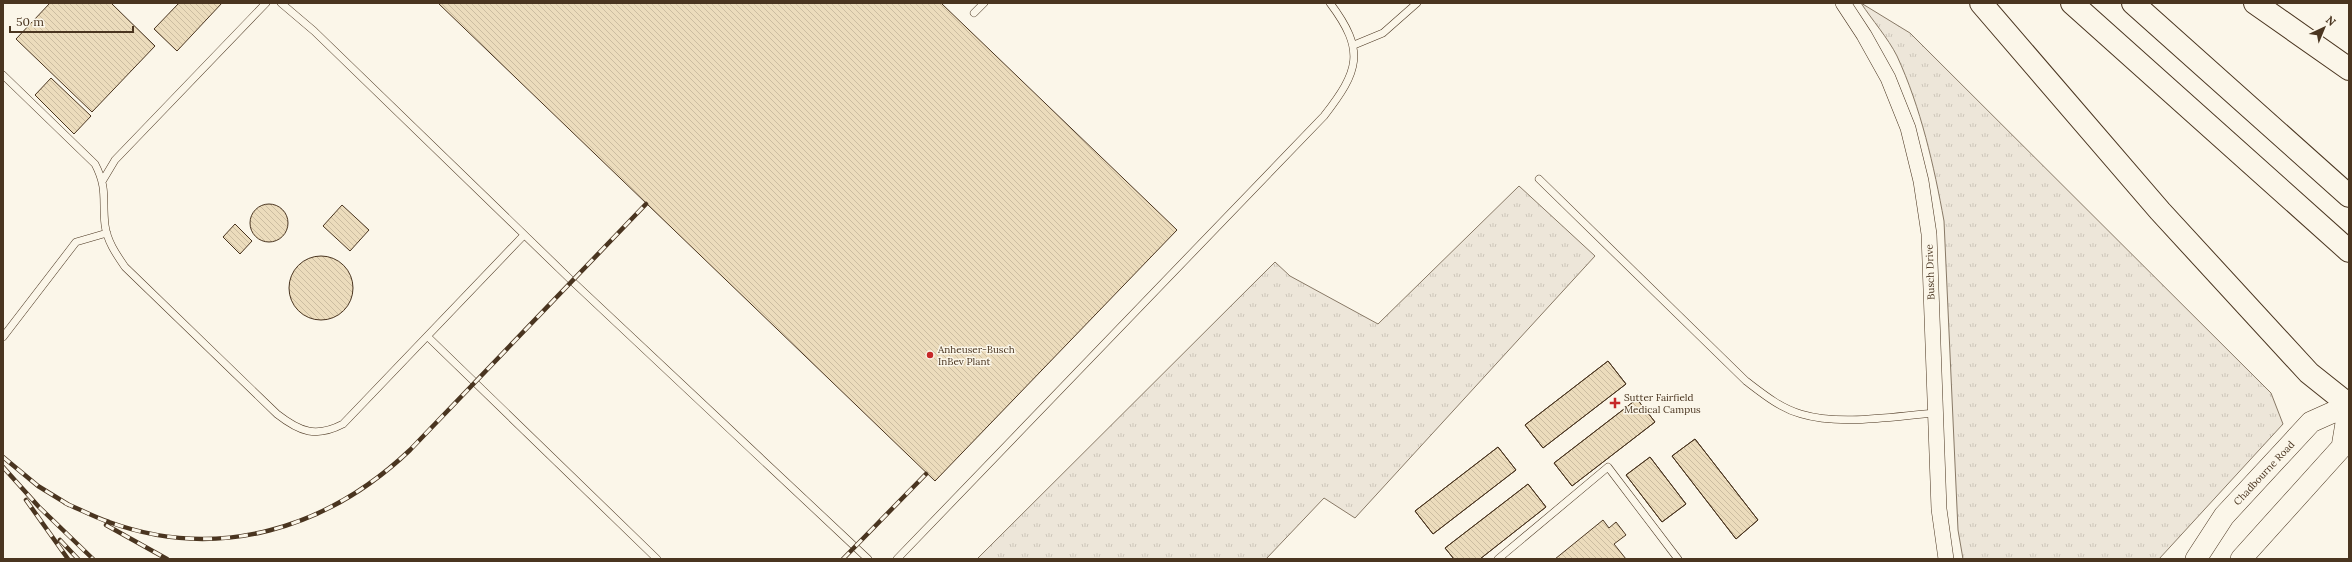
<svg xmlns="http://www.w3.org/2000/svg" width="2352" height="562" font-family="Lora,serif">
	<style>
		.grass { fill: url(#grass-tufts); stroke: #887966 }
		.building { fill: url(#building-back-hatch); stroke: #4a3520 }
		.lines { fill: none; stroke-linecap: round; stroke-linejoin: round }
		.service-casing { stroke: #4a3520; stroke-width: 8 }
		.minor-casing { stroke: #4a3520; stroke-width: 16 }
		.secondary-casing { stroke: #4a3520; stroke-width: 22 }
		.motorway-casing { stroke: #4a3520; stroke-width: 24 }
		.service { stroke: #fbf6e9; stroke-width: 7 }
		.minor { stroke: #fbf6e9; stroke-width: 15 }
		.secondary { stroke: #fbf6e9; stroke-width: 21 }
		.motorway { stroke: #fbf6e9; stroke-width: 22 }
		.rail-casing { stroke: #4a3520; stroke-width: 4.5 }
		.rail { stroke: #fbf6e9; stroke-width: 3; stroke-dasharray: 9; stroke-linecap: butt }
		.poi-dot { fill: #c62828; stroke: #fbf6e9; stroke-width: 1.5 }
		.labels { text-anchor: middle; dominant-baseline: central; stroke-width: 3; stroke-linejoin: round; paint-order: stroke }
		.street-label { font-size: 10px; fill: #4a3520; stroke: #fbf6e9 }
		.poi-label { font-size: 10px; fill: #4a3520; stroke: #fbf6e9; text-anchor: start }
	</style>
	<defs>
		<pattern id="grass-tufts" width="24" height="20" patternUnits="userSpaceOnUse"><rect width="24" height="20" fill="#ede6d9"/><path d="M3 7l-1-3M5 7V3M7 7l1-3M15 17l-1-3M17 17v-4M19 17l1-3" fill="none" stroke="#cdc6ba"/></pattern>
		<pattern id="building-back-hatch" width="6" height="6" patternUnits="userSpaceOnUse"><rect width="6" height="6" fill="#ecdcbc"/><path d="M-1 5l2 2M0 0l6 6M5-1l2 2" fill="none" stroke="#ccbda1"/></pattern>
	</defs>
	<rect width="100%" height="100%" fill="#fbf6e9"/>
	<path class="grass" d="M1861,3L1910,33L2271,393L2283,424L2159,559H1963L1958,530L1944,221C1934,166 1921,108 1897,56C1888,38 1872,20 1861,3Z
		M1519,186L1595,256L1355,518L1324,498L1266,559H977L1275,262L1290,276L1378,324Z"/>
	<path class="building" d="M50,3H111L155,46L92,112L16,39Z
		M179,3H222L177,51L154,29Z
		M438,3H941L1177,230L935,481Z
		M51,78L91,116L74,134L35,95Z
		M250 223a19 19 0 1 1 38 0a19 19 0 1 1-38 0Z
		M342,205L369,230L350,251L323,226Z
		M235,224L252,241L240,254L223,237Z
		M289 288a32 32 0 1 1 64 0a32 32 0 1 1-64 0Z
		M1608,361L1626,384L1543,448L1525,425Z
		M1608,361L1626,384L1543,448L1525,425Z
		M1637,399L1655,422L1572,486L1554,463Z
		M1637,399L1655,422L1572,486L1554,463Z
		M1695,439L1758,520L1736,539L1672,456Z
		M1695,439L1758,520L1736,539L1672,456Z
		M1498,447L1516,470L1433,534L1415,511Z
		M1498,447L1516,470L1433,534L1415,511Z
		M1650,457L1686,504L1662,522L1626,475Z
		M1650,457L1686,504L1662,522L1626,475Z
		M1528,484L1546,507L1480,559H1454L1445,548Z
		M1528,484L1546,507L1480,559H1454L1445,548Z
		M1603,520L1609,528L1616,522L1626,535L1614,544L1626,559H1555Z"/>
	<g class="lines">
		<g class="service-casing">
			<path id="service" d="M281,3L314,31L572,281L868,559
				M974,13L984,3
				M1354,45L1383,33L1417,3
				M3,75L95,164C108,189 102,200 105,225C107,241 116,254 125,267L277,414C300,432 316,438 343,424L524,235
				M1539,179L1746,381C1763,394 1780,408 1801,414C1841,426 1894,416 1936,413
				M103,180L115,160L266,3
				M3,337L76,242L107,233
				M428,337L657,559
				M897,559L1324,116C1359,71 1366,51 1330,3
				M1498,559L1608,467L1678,559"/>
		</g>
		<g class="minor-casing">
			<path id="minor" d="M1843,3L1864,35L1888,78L1908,128L1921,181L1929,234L1939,509L1946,559"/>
		</g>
		<g class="secondary-casing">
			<path id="secondary" d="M2196,559L2224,516L2311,422L2349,405
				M2241,559L2342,447L2349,405"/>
		</g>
		<g class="motorway-casing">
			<path id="motorway" d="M1981,3L2160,211L2309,373L2349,405
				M2072,3L2349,251
				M2133,3L2349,196
				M2255,3L2349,69"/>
		</g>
		<use href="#service" class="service"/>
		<use href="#minor" class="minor"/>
		<use href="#secondary" class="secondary"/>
		<use href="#motorway" class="motorway"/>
		<g class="rail-casing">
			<path id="rail" d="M3,457L38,486L69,505
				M3,467L39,507L93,559
				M26,500L68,559
				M65,503C79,509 94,517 109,522C219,562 328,528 410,450L646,204
				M106,525L167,559
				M60,540L78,559
				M843,559L926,474"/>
		</g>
		<use href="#rail" class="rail"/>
	</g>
	<g class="poi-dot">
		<circle cx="930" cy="355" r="4"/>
		<path d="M1613 397h4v4h4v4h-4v4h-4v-4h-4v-4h4z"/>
	</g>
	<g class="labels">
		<g class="street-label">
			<text transform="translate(1930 272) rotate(-92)">Busch Drive</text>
			<text transform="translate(2264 473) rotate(-47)">Chadbourne Road</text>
		</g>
		<g class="poi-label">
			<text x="938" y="349">Anheuser-Busch<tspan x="938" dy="12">InBev Plant</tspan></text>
			<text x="1624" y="397">Sutter Fairfield<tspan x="1624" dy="12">Medical Campus</tspan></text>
		</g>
	</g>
	<rect width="2352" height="562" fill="none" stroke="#4a3520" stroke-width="8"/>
	<g transform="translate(2324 28) rotate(44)" stroke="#fbf6e9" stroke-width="3" paint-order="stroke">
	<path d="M0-3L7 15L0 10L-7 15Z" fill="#4a3520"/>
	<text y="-6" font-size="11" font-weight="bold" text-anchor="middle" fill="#4a3520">N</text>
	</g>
	<path d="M10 26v6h123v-6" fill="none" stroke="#4a3520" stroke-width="2"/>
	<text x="16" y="26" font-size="12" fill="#4a3520" stroke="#fbf6e9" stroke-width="3" paint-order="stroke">50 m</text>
</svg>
